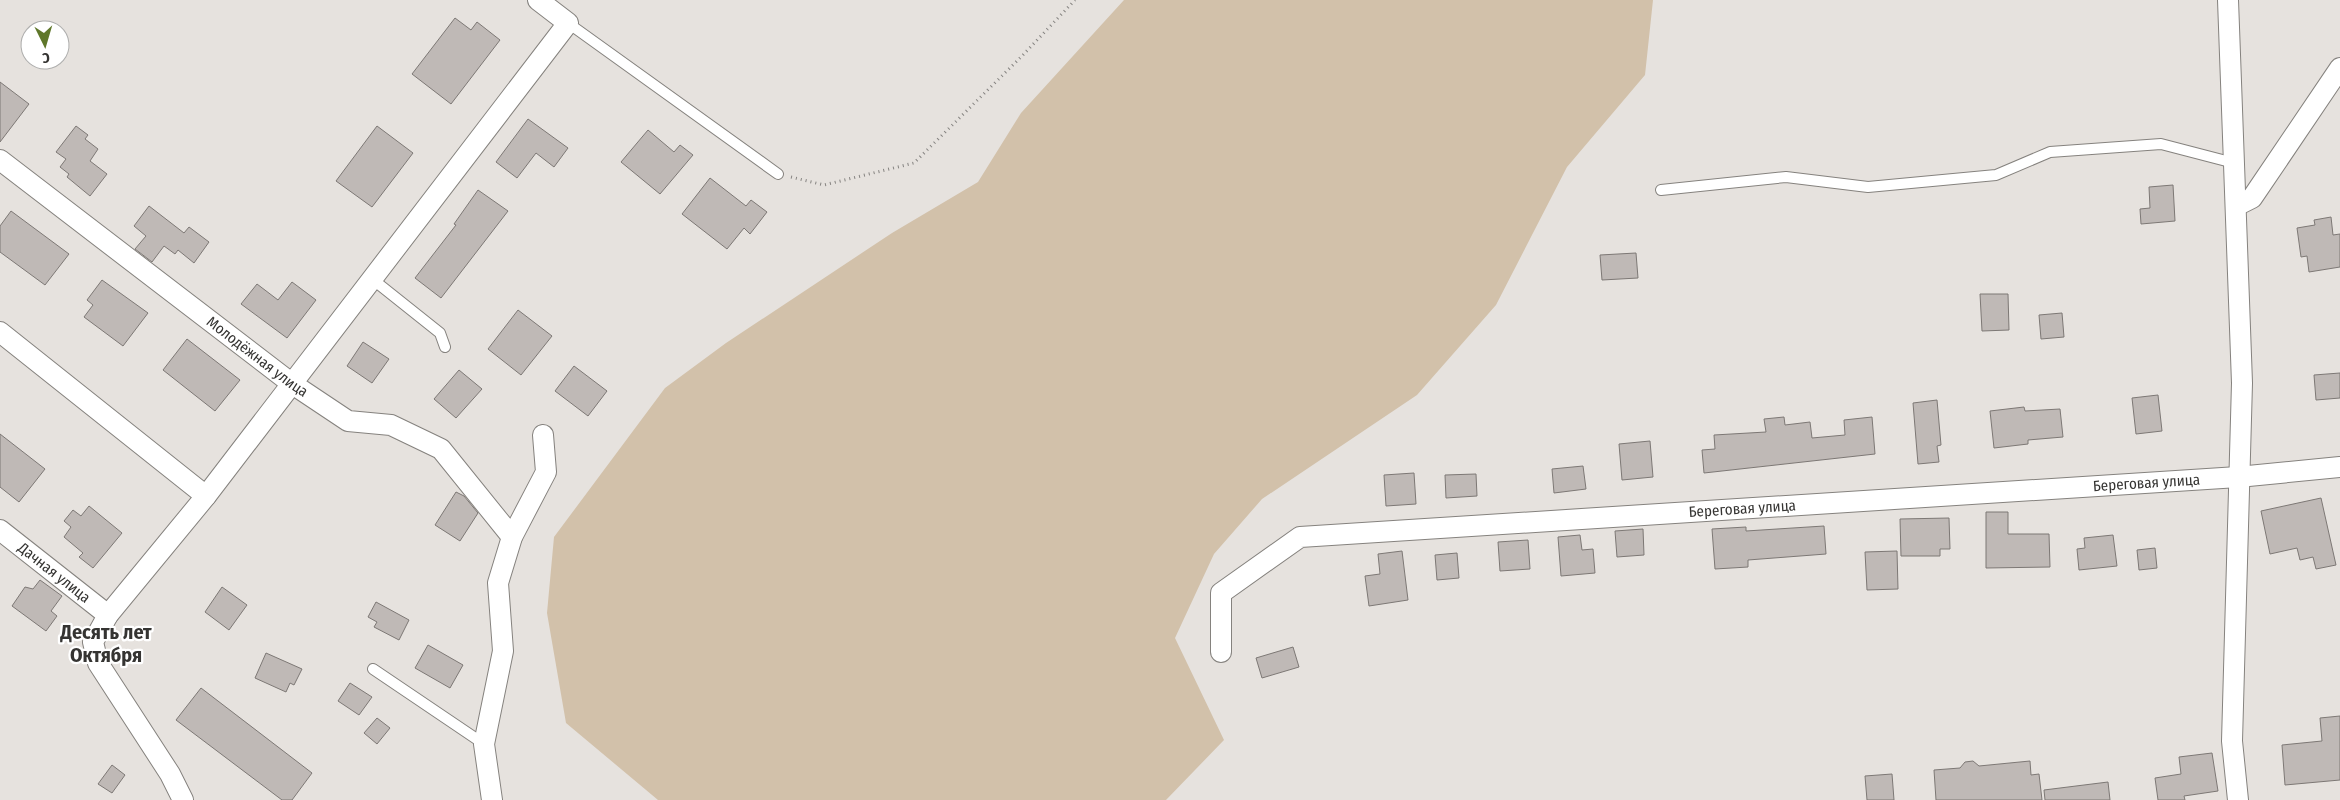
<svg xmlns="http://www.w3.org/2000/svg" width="2340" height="800" font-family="'Fira Sans Condensed',sans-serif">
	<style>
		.green { fill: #d2c1aa }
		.building { fill: #bfb9b6; stroke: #7d7875 }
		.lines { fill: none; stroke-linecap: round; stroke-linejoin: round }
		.service-casing { stroke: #85827e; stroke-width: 12 }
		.minor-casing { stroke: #85827e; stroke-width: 22 }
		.path { stroke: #858380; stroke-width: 3; stroke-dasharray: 1 4; stroke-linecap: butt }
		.service { stroke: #fff; stroke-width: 10 }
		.minor { stroke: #fff; stroke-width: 20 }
		.labels { text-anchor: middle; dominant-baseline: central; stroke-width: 4.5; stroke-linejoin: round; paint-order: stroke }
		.street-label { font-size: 15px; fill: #353432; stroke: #fff }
		.district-label { font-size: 20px; font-weight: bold; fill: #353432; stroke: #fff }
	</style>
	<rect width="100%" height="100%" fill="#e6e2de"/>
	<path class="green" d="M1124,0H1653L1645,75L1567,167L1496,305L1417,395L1262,499L1214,554L1175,638L1224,740L1166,800H658L566,723L547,613L554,537L665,388L726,343L892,233L978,182L1021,113Z"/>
	<path class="building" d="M455,18L471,30L477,22L500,40L451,104L412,74Z
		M0,82L29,104L0,142Z
		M528,119L568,148L554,167L536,153L517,178L496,162Z
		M76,126L88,135L85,139L98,149L90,161L107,174L90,196L67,177L69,174L60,167L66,159L56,152Z
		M377,126L413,153L372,207L336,181Z
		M648,130L674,152L680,145L693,155L660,194L621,162Z
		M710,178L746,206L751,200L767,212L750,234L744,228L727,249L682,214Z
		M2173,185L2175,221L2141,224L2140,209L2150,208L2149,187Z
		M478,190L508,211L441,298L415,278L456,225L454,224Z
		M149,206L184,233L189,227L209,242L194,263L178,250L175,254L164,246L152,262L135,249L146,236L134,226Z
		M11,211L69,254L45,285L0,252V226Z
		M2331,217L2333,235L2340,234V267L2309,272L2307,256L2301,257L2297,228L2315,225L2314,220Z
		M1636,253L1638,278L1602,280L1600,255Z
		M102,280L148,313L123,346L84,317L93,305L87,300Z
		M292,282L316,300L287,338L241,304L257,284L278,300Z
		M1980,294H2008L2009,330L1982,331Z
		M518,310L552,336L521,375L488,349Z
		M2062,313L2064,337L2041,339L2039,315Z
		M187,339L240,380L215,411L163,370Z
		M363,342L389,359L372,383L347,366Z
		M574,366L607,391L588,416L555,391Z
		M459,370L482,389L456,418L434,399Z
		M2340,373V398L2316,400L2314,375Z
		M2158,395L2162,431L2136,434L2132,398Z
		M1937,400L1941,445L1937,446L1939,462L1918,464L1913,403Z
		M2024,407L2025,411L2060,409L2063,437L2028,440V444L1994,448L1990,411Z
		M1784,417L1785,425L1810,422L1812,438L1845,435L1844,420L1872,417L1875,454L1704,473L1702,450L1715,449L1714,435L1766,432L1764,419Z
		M0,434L45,469L19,502L0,487Z
		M1650,441L1653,477L1622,480L1619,444Z
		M1583,466L1586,489L1554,493L1552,469Z
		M1414,473L1416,504L1386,506L1384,475Z
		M1476,474L1477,496L1446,498L1445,475Z
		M456,492L464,496L478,513L460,541L435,525Z
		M2321,498L2336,565L2316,569L2313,557L2300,560L2297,548L2270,554L2261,511Z
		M89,506L122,533L93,568L79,557L83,553L64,537L71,527L64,521L73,510L81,516Z
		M1986,512H2008V534H2049L2050,567L1986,568Z
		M1949,518L1950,549H1940V556H1901L1900,519Z
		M1824,526L1826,554L1748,560V567L1715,569L1712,529L1746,527V531Z
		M1643,529L1644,555L1617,557L1615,531Z
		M1580,535L1582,550L1593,549L1595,573L1561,576L1558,537Z
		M2113,535L2117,566L2079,570L2077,549L2085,548L2084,538Z
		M1528,540L1530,569L1500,571L1498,542Z
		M2155,548L2157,568L2139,570L2137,550Z
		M1402,551L1408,600L1369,606L1365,576L1380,574L1378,554Z
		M1897,551L1898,589L1867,590L1865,552Z
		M1457,553L1459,578L1437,580L1435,555Z
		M40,580L62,596L51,611L57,616L46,631L12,606L25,587L33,589Z
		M222,587L247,605L229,630L205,612Z
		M376,602L409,620L399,640L374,627L377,622L368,617Z
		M428,645L463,665L450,688L415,668Z
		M1293,647L1299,667L1262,678L1256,658Z
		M266,653L302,669L294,685L290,683L286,692L255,678Z
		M350,683L372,697L359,715L338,701Z
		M201,688L312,773L292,800H282L176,720Z
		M2340,716V780L2285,785L2282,745L2322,741L2320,718Z
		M377,718L390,728L377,744L364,733Z
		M2212,753L2218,791L2184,796L2185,800H2158L2155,778L2181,774L2179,757Z
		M1973,761L1979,766L2030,761L2031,775L2039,774L2042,800H1936L1934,770L1960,768L1965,762Z
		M112,765L125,775L112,793L98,784Z
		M1892,774L1894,800H1867L1865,776Z
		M2108,782L2110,800H2045L2044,790Z"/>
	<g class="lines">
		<g class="service-casing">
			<path id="service" d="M568,23L778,174
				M1661,190L1786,177L1868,187L1996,175L2050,152L2161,144L2234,163
				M371,278L440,333L445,347
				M373,669L484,744"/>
		</g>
		<g class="minor-casing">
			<g id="minor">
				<path d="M2228,0L2242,383L2232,741L2238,800"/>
				<path id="s1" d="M0,160L291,383L348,421L391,425L441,449L512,537"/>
				<path d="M2236,206L2252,198L2340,68"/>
				<path d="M0,332L206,496"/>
				<path id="s2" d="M0,530L108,615"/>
				<path id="s3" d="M1221,652V593L1300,537L2238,477L2340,467"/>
				<path d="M183,800L170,774L98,663L93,642L108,615L206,496L568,23L538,0"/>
				<path d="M492,800L484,744L503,651L498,583L512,537L546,472L543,435"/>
			</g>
		</g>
		<path class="path" d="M791,177L824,185L914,163L1022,56L1075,0"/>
		<use href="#service" class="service"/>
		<use href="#minor" class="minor"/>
	</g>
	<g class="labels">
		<g class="street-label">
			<text stroke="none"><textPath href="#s1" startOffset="324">Молодёжная улица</textPath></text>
			<text stroke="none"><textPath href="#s3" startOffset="1004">Береговая улица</textPath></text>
			<text stroke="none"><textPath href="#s3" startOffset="599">Береговая улица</textPath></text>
			<text stroke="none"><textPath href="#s2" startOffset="69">Дачная улица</textPath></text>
		</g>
		<g class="district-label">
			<text x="106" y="632">Десять лет<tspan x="106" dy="23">Октября</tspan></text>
		</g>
	</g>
	<g transform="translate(45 45) rotate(175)"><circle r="24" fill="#ffffff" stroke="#aeaead"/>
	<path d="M0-4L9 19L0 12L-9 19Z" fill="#5f772a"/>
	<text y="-8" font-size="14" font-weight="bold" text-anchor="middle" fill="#353432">С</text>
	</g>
</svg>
